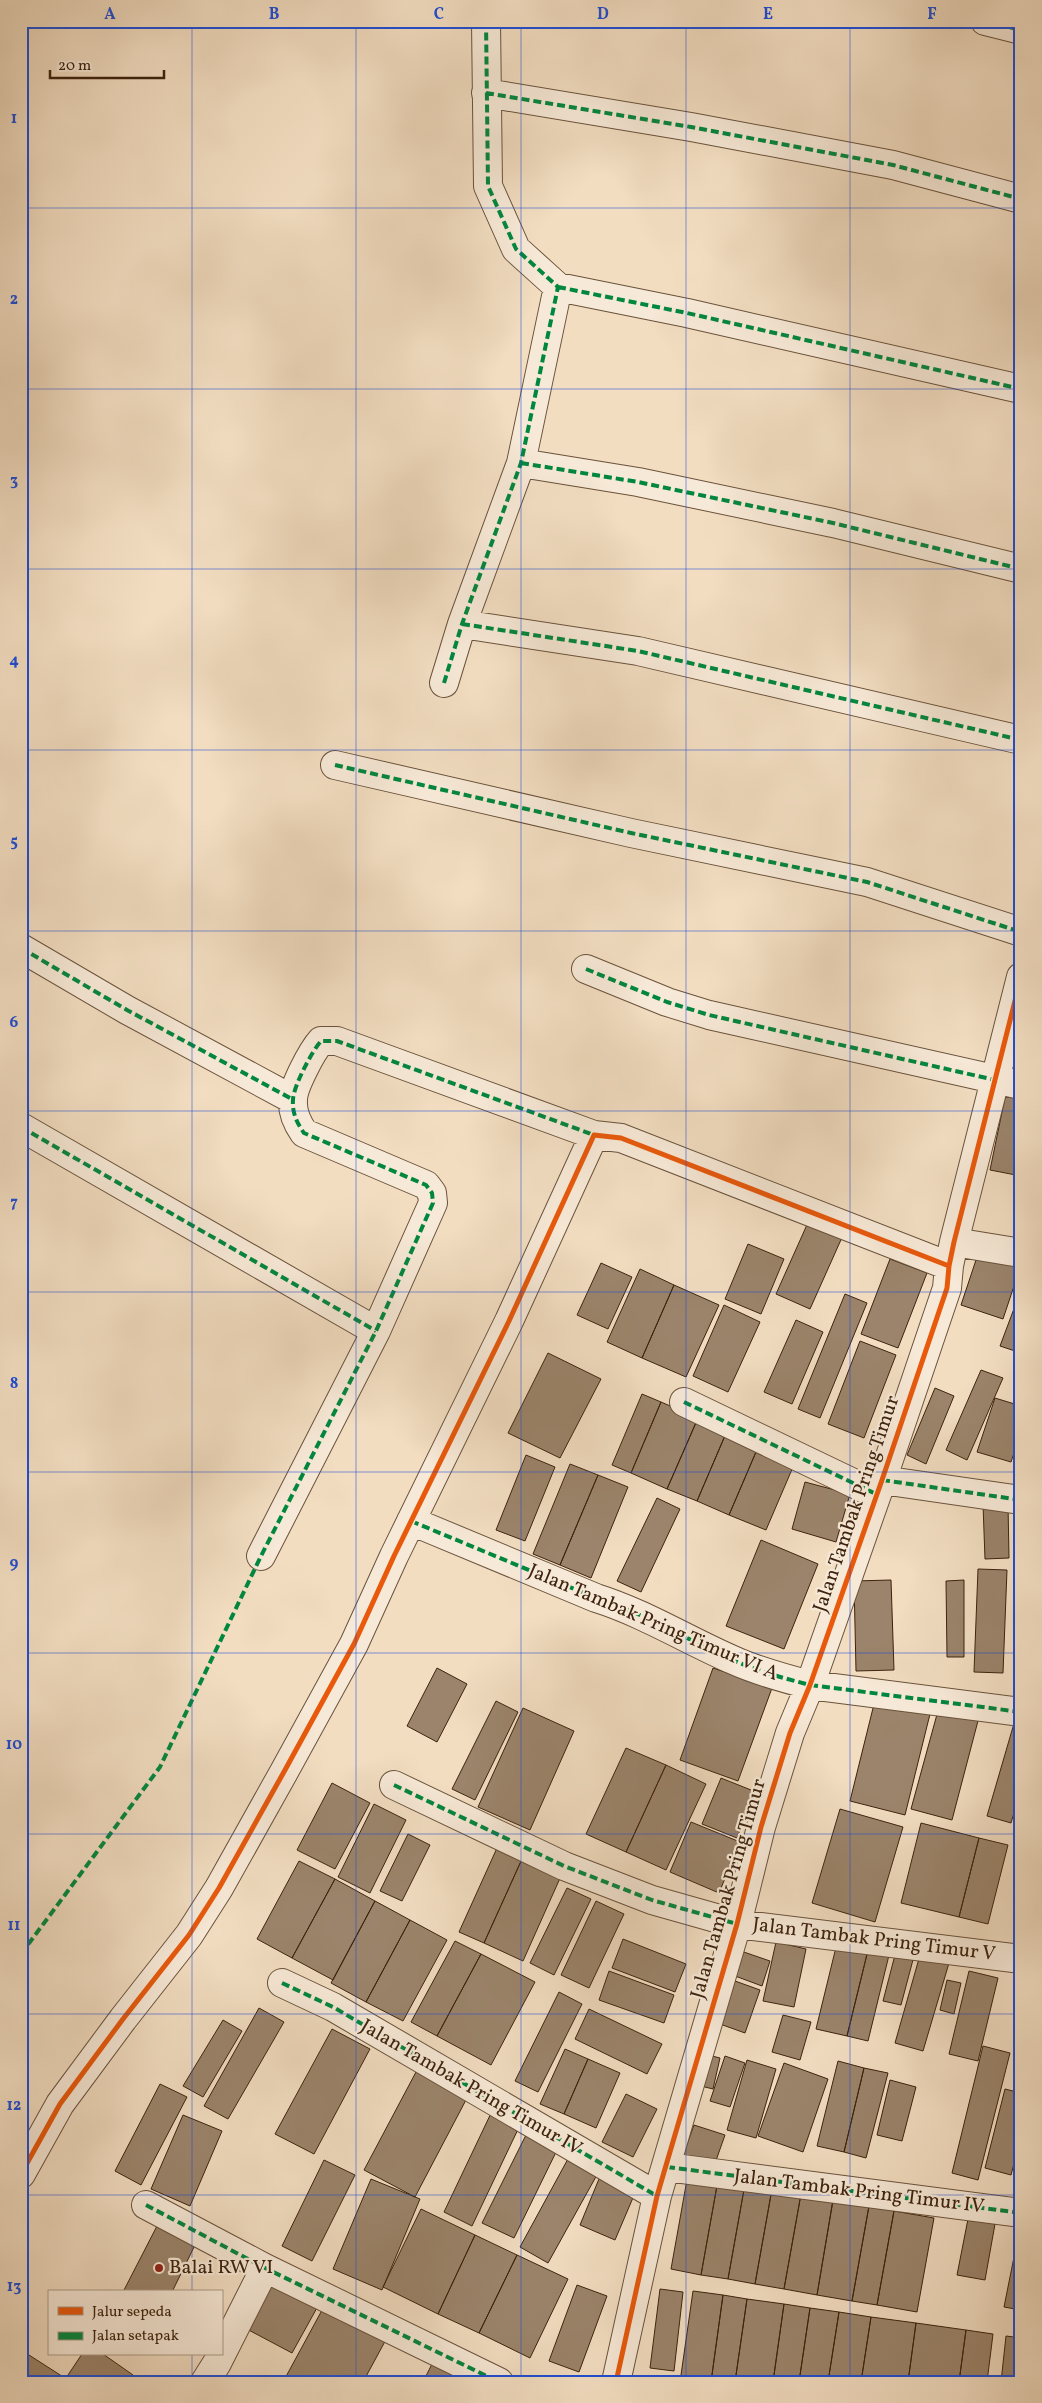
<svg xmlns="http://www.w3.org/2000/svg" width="1042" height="2403" font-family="Vollkorn,serif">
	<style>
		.building { fill: #9b846b; stroke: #3d230e }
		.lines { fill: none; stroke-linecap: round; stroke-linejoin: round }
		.minor-casing { stroke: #6a523b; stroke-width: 30 }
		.minor { stroke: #f7e9d7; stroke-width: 28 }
		.quiet { stroke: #00873e; stroke-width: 4; stroke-dasharray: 8 4; stroke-linecap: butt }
		.cycleway-casing { stroke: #f7e9d7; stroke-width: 8 }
		.cycleway { stroke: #e8590c; stroke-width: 5 }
		.grid { fill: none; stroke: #1d4ed8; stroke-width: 1; stroke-opacity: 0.55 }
		.poi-dot { fill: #8f2418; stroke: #f7e9d7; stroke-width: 2 }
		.labels { text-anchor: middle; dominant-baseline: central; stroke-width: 4.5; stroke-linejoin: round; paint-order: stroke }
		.street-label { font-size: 20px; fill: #3d230e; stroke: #f7e9d7 }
		.poi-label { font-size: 20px; fill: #3d230e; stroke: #f7e9d7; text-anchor: start }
		.neatline { fill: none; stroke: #1d4ed8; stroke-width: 2 }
		.grid-label { font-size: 16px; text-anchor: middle; font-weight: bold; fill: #1d4ed8 }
	</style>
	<rect width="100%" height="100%" fill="#f2ddc1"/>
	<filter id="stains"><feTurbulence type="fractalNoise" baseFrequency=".004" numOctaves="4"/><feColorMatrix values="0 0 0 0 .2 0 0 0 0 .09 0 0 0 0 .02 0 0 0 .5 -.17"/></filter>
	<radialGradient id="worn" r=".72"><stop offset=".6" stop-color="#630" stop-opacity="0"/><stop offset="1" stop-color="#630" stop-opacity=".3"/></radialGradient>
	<path class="building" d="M1007,1088L1021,1091V1176L990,1170Z
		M810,1218L844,1233L810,1309L776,1294Z
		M748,1244L784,1259L761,1314L725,1299Z
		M978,1254L1020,1268L1003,1319L961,1305Z
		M890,1259L927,1273L898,1348L861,1334Z
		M601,1263L632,1277L608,1329L577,1315Z
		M640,1269L674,1285L642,1358L607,1342Z
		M674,1285L719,1305L686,1377L642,1358Z
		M1021,1290V1353L1000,1346Z
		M845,1294L867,1303L820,1418L798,1409Z
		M724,1305L760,1322L728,1392L693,1376Z
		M796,1320L823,1332L792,1404L764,1392Z
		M860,1341L896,1355L864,1438L828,1424Z
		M548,1353L601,1379L560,1458L508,1433Z
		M981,1370L1003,1378L967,1460L946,1450Z
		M935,1388L954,1396L926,1464L907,1455Z
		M642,1394L661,1402L631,1473L612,1465Z
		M995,1398L1021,1406V1432L1011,1462L977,1452Z
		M661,1402L698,1418L667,1489L631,1473Z
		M698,1418L727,1431L697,1501L667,1489Z
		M727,1431L759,1445L729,1515L697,1501Z
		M759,1445L796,1460L766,1530L729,1515Z
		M526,1455L555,1467L525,1541L496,1530Z
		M570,1464L598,1475L560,1565L533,1554Z
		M598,1475L628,1487L591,1578L560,1565Z
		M805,1482L850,1494L836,1542L792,1529Z
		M657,1498L680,1509L641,1592L617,1581Z
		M983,1504H1008L1009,1558L985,1559Z
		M761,1540L818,1564L784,1649L726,1626Z
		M978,1569L1007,1570L1003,1673L974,1672Z
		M891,1580L894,1670L856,1671L854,1581Z
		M964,1580V1657H947L946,1581Z
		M1015,1600H1021V1656H1015Z
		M437,1668L467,1684L437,1742L407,1726Z
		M713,1668L772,1688L738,1781L680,1760Z
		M876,1696L931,1710L905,1815L850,1801Z
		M496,1701L518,1712L475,1800L452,1789Z
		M939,1707L979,1717L952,1820L911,1809Z
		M523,1708L574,1731L530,1830L478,1807Z
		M1015,1720L1021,1722V1789L1011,1823L987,1816Z
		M626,1748L666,1765L626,1852L586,1834Z
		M666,1765L706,1784L666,1870L626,1852Z
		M721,1778L756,1792L737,1838L702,1824Z
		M332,1783L370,1803L335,1869L297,1850Z
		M374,1804L406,1820L370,1893L338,1877Z
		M840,1809L903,1827L875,1922L812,1903Z
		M691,1822L740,1842L719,1893L670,1872Z
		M921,1823L979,1838L959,1917L901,1903Z
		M408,1834L430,1845L402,1901L380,1891Z
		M979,1838L1008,1845L988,1924L959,1917Z
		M497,1848L522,1859L484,1943L459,1932Z
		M522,1859L561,1876L523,1961L484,1943Z
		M299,1861L335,1879L292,1958L257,1939Z
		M335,1879L375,1901L333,1980L292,1958Z
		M567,1888L591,1899L554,1975L530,1963Z
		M375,1901L410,1920L366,2002L331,1983Z
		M596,1901L624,1914L589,1988L561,1975Z
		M1021,1903V1927L1015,1925Z
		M410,1920L447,1940L403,2021L366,2002Z
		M623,1939L686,1964L675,1992L612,1968Z
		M838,1939L869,1946L847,2036L816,2029Z
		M455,1941L481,1954L437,2036L411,2022Z
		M776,1942L806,1949L794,2007L763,2001Z
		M869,1946L890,1951L868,2041L847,2036Z
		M735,1949L770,1961L762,1986L727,1973Z
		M896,1951L914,1956L901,2005L883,2001Z
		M481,1954L535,1982L491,2065L437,2036Z
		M920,1955L949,1963L923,2051L895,2043Z
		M609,1971L674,1995L664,2023L599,2000Z
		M969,1971L998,1978L978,2061L949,2054Z
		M947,1980L961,1983L954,2014L940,2010Z
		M735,1981L760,1990L745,2033L720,2024Z
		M559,1992L582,2004L538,2092L515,2081Z
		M259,2008L284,2022L228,2119L204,2106Z
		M589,2009L662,2044L647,2074L575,2039Z
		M783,2015L811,2022L800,2060L772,2052Z
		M223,2020L242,2031L203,2097L183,2086Z
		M332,2029L370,2049L314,2154L275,2134Z
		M1021,2040V2073L1014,2072Z
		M983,2046L1010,2053L978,2180L952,2173Z
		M565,2049L588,2059L564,2114L540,2104Z
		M700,2053L720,2058L713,2089L693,2084Z
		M725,2056L745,2063L730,2107L710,2101Z
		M588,2059L620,2073L596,2128L564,2114Z
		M747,2060L776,2069L756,2138L727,2130Z
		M838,2061L864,2068L844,2152L817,2146Z
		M784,2063L828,2079L803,2152L758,2136Z
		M864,2068L888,2073L866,2158L844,2152Z
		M416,2072L467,2098L415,2197L364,2170Z
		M890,2080L916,2087L902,2141L877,2135Z
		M160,2084L187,2097L141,2185L115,2171Z
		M1005,2089L1021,2093V2138L1011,2175L985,2168Z
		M626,2094L657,2109L633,2157L602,2142Z
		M493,2109L521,2123L472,2226L444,2212Z
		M183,2115L222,2131L190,2206L151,2189Z
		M694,2125L725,2135L713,2169L682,2158Z
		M528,2131L559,2146L514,2238L482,2223Z
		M569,2157L598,2173L548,2263L520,2247Z
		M324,2160L355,2175L312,2261L282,2246Z
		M688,2174L718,2180L701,2275L671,2269Z
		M371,2179L420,2199L382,2290L333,2269Z
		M599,2179L635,2193L615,2240L580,2225Z
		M718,2180L745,2184L728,2279L701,2275Z
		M745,2184L772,2189L755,2284L728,2279Z
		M772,2189L801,2194L784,2289L755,2284Z
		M801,2194L833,2200L817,2295L784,2289Z
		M833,2200L869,2206L852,2301L817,2295Z
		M869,2206L894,2211L877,2305L852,2301Z
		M421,2209L475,2235L438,2314L383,2287Z
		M894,2211L934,2218L917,2312L877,2305Z
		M968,2219L995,2224L985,2280L957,2275Z
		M1021,2222V2310L1004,2307Z
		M157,2226L195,2245L172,2292H123Z
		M475,2235L517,2255L479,2333L438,2314Z
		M517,2255L568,2279L530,2358L479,2333Z
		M268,2280L318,2306L292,2353L243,2327Z
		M577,2285L607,2296L579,2372L549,2361Z
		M660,2289L683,2292L674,2371L650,2368Z
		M693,2291L723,2295L711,2382H680Z
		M723,2295L747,2299L735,2382H711Z
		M747,2299L784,2304L773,2382H735Z
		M327,2301L389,2334L363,2382H283Z
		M784,2304L810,2308L799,2382H773Z
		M810,2308L839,2312L828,2382H799Z
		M839,2312L871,2317L861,2382H828Z
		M871,2317L916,2323L908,2382H861Z
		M916,2323L966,2330L959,2382H908Z
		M966,2330L993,2334L987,2382H959Z
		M1006,2336L1021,2338V2382H1001Z
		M82,2354H103L133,2375L128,2382H77L68,2375Z
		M29,2355L71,2382H21V2366Z
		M435,2358L469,2374L465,2382H423Z"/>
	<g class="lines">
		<g class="minor-casing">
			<path id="minor" d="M985,21L1021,30
				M486,93L691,127L893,165L1021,199
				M558,287L687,313L1021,389
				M521,463L638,482L833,523L1021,569
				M462,624L638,651L1021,740
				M444,683L462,624L521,463L558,287L516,249L488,186L486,21
				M335,765L631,833L867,882L1021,932
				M21,948L127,1010L292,1099
				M586,969L667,1002L709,1015L1021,1085
				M21,1127L376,1331
				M954,1242L1021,1253
				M684,1402L876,1494
				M882,1480L1021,1500
				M411,1521L596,1598C644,1613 687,1640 733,1660C757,1671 783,1678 810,1685L1021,1712
				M261,1556L376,1331L433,1203L432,1193L426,1185L304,1133C297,1123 292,1113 293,1100C293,1087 312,1051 321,1041H337L594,1135
				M394,1785L564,1866L652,1900L737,1924L1021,1959
				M282,1983L333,2007L657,2196
				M667,2167L1021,2213
				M21,2174L60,2104L123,2019L189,1935L219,1888L285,1770L354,1644L394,1556L509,1321L594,1135L621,1138L949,1266
				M146,2205L265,2268L499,2382
				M205,2382L217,2363L265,2268
				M616,2382L657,2196L737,1924L761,1827L790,1733L810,1685L882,1480L947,1288L949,1266L954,1242L1021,977"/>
		</g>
		<use href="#minor" class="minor"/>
		<path class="quiet" d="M985,21L1021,30
			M486,93L691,127L893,165L1021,199
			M558,287L687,313L1021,389
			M521,463L638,482L833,523L1021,569
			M462,624L638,651L1021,740
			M444,683L462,624L521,463L558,287L516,249L488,186L486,21
			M335,765L631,833L867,882L1021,932
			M21,948L127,1010L292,1099
			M586,969L667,1002L709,1015L995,1080
			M21,1127L376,1331
			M684,1402L876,1494
			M882,1480L1021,1500
			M411,1521L596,1598C644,1613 687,1640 733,1660C757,1671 783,1678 810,1685L1021,1712
			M394,1785L564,1866L652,1900L737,1924
			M21,1954L160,1767L261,1556L376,1331L433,1203L432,1193L426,1185L304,1133C297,1123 292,1113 293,1100C293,1087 312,1051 321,1041H337L594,1135
			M282,1983L333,2007L657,2196
			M667,2167L1021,2213
			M146,2205L265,2268L499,2382"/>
		<g class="cycleway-casing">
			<path id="cycleway" d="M21,2174L60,2104L123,2019L189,1935L219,1888L285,1770L354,1644L394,1556L509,1321L594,1135L621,1138L949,1266
				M616,2382L657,2196L737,1924L761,1827L790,1733L810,1685L882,1480L947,1288L949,1266L954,1242L1021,977"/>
		</g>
		<use href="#cycleway" class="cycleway"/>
	</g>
	<path class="grid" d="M192,21V2292M356,21V2382M521,21V2382M686,21V2382M850,21V2382M21,208H1021M21,389H1021M21,569H1021M21,750H1021M21,931H1021M21,1111H1021M21,1292H1021M21,1472H1021M21,1653H1021M21,1834H1021M21,2014H1021M21,2195H1021M192,2354V2382"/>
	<circle class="poi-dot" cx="159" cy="2268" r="5"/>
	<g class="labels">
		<g class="street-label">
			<text transform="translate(857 1504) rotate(-71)">Jalan Tambak Pring Timur</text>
			<text transform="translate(653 1623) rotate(23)">Jalan Tambak Pring Timur VI A</text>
			<text transform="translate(729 1889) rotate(-74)">Jalan Tambak Pring Timur</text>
			<text transform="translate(874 1940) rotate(7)">Jalan Tambak Pring Timur V</text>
			<text transform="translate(471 2088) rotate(30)">Jalan Tambak Pring Timur IV</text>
			<text transform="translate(859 2192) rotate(7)">Jalan Tambak Pring Timur IV</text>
		</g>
		<g class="poi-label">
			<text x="169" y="2268">Balai RW VI</text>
		</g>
	</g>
	<rect width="1042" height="2403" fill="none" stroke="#f2ddc1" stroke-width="55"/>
	<rect x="48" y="2290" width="175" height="65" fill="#f7e9d7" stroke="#ad9a87"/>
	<rect x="58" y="2307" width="25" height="8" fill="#e8590c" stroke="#ad9a87"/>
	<text x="92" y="2316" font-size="15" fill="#3d230e">Jalur sepeda</text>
	<rect x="58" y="2332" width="25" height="8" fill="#00873e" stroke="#ad9a87"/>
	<text x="92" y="2340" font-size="15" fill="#3d230e">Jalan setapak</text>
	<path d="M50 70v8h114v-8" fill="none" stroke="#3d230e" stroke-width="2.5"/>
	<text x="58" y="70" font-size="15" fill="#3d230e" stroke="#f7e9d7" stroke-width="4" paint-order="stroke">20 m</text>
	<rect x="28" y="28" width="986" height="2348" class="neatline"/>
	<g class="grid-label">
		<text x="110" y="19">A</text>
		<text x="274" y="19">B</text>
		<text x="439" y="19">C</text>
		<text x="603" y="19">D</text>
		<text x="768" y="19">E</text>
		<text x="932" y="19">F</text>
		<text x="14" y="123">1</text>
		<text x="14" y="304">2</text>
		<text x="14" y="485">3</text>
		<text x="14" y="665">4</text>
		<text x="14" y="846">5</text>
		<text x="14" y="1027">6</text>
		<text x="14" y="1207">7</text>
		<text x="14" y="1388">8</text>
		<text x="14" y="1568">9</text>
		<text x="14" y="1749">10</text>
		<text x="14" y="1930">11</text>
		<text x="14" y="2110">12</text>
		<text x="14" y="2291">13</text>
	</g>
	<rect width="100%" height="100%" filter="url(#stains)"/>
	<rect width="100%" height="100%" fill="url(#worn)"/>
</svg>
